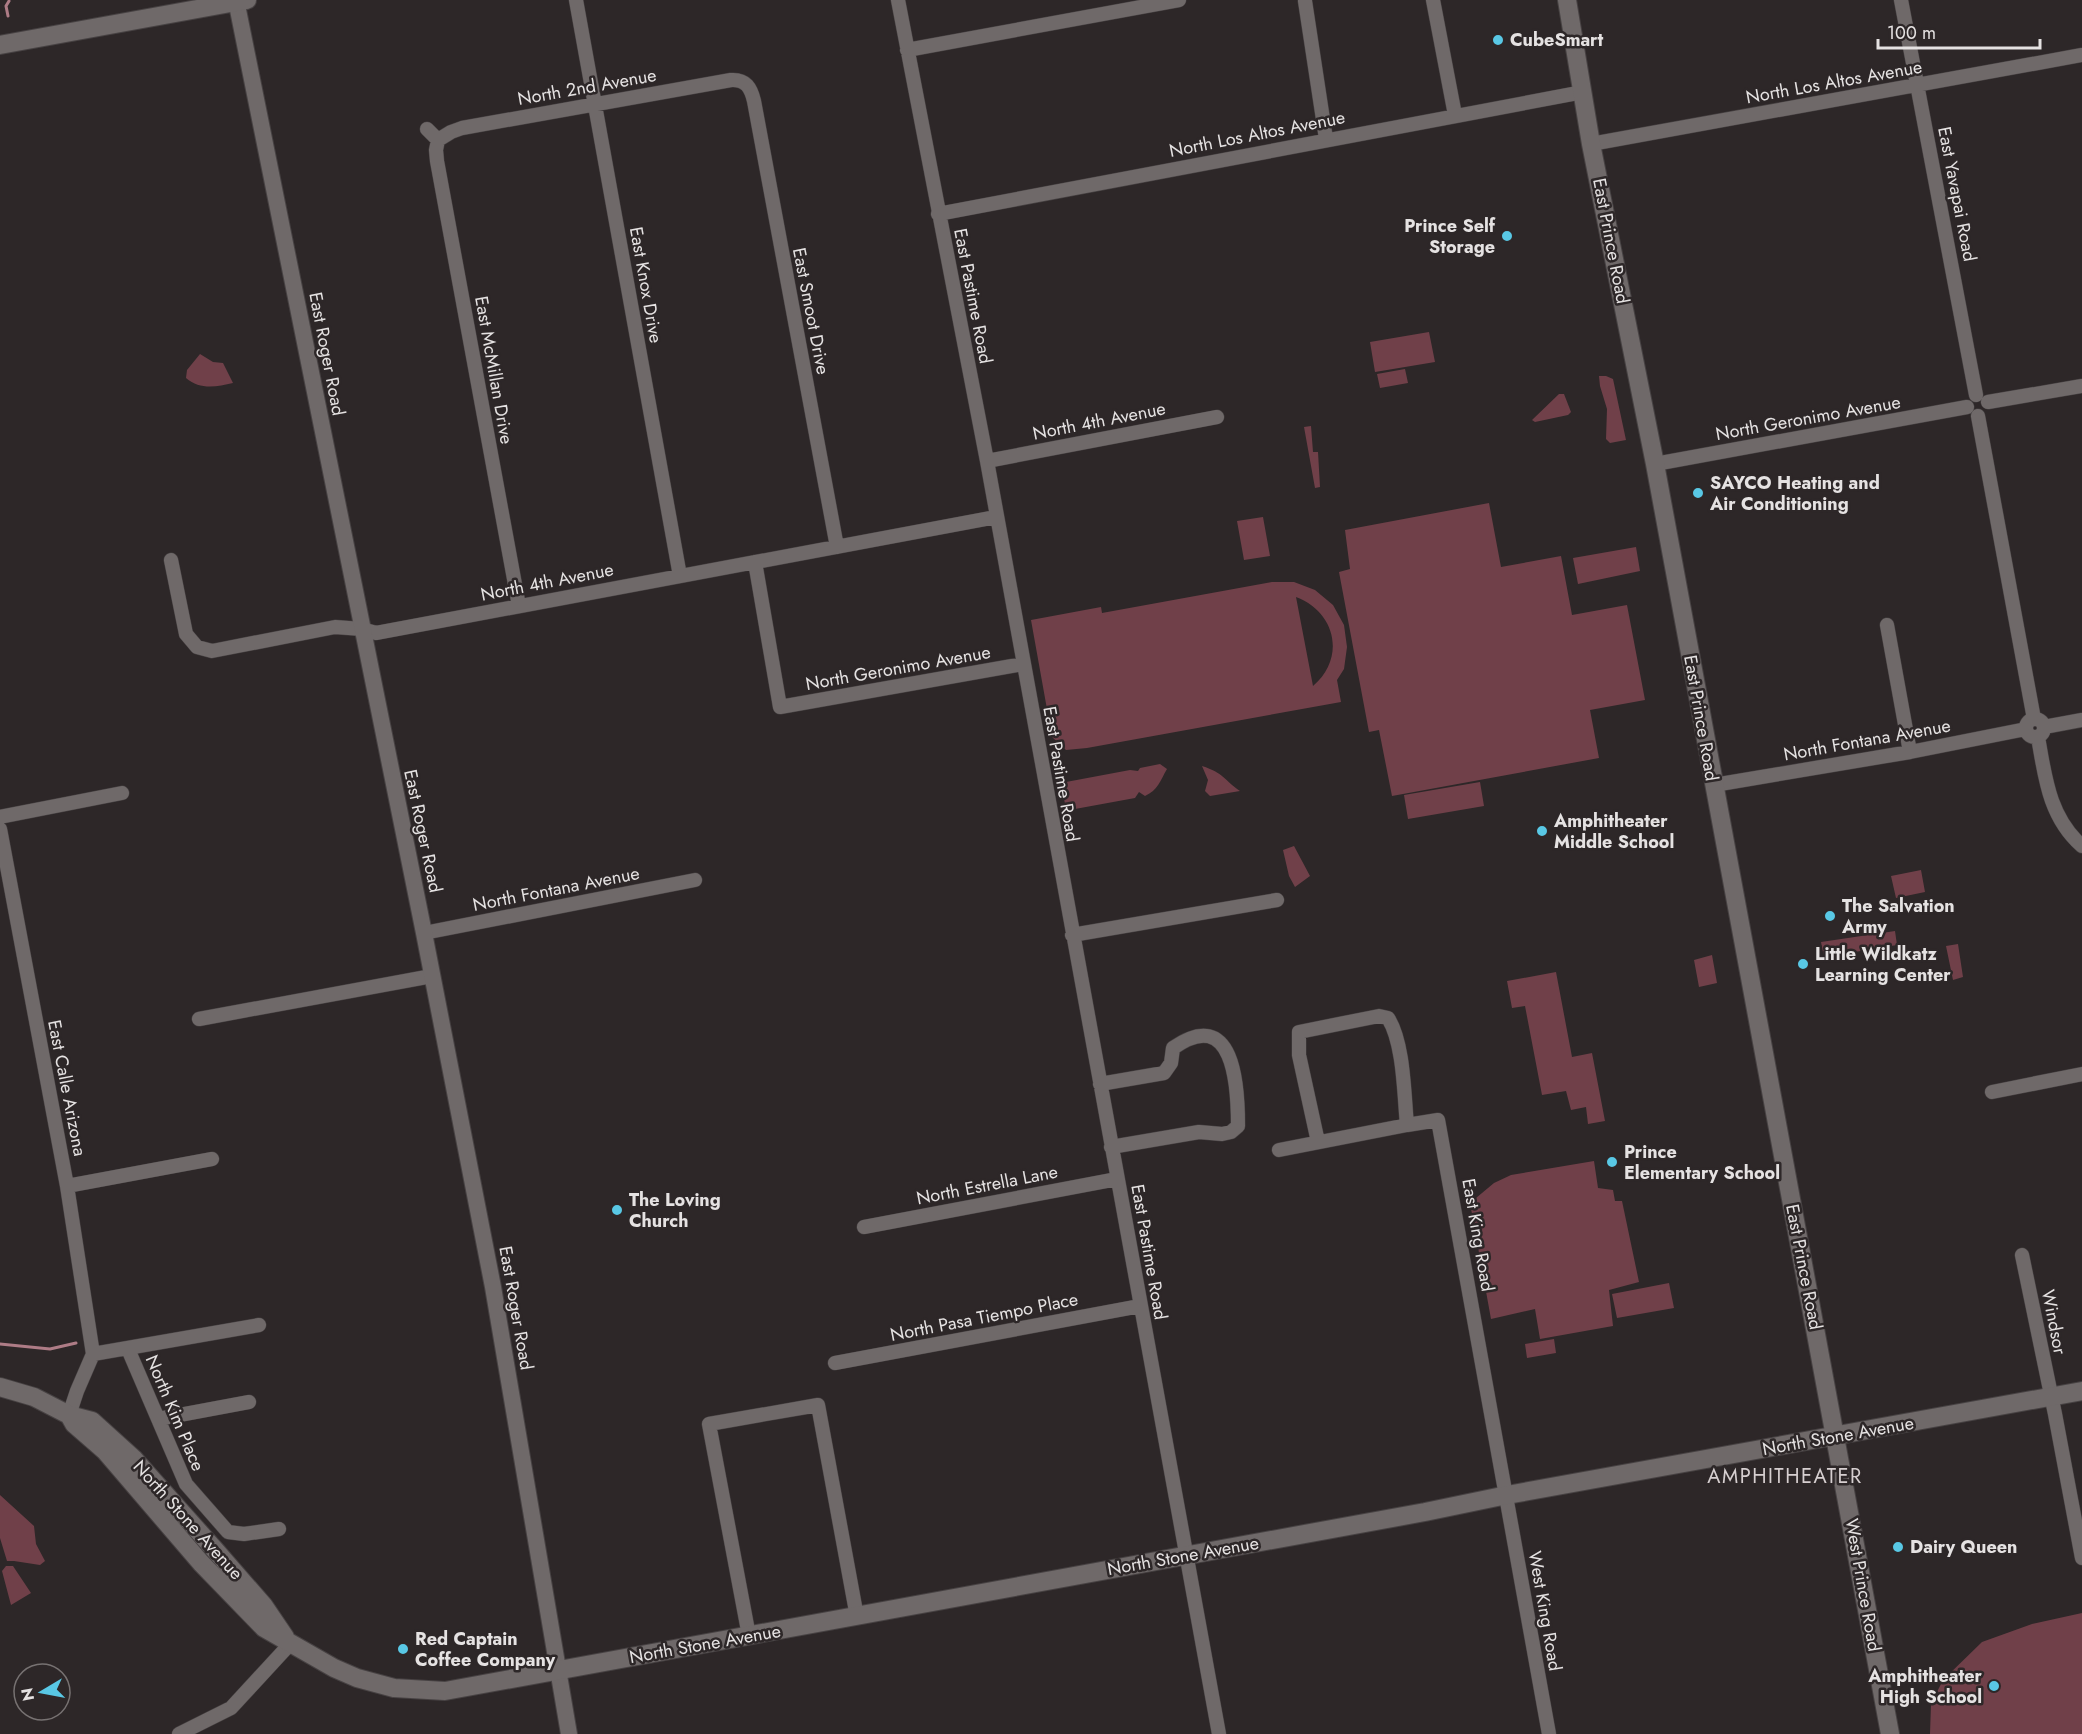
<svg xmlns="http://www.w3.org/2000/svg" width="2082" height="1734" font-family="Jost,sans-serif">
	<style>
		.green { fill: #704049; fill-rule: evenodd }
		.lines { fill: none; stroke-linecap: round; stroke-linejoin: round }
		.stream { stroke: #ae7c86; stroke-width: 3 }
		.minor-casing { stroke: #474243; stroke-width: 15 }
		.tertiary-casing { stroke: #474243; stroke-width: 18 }
		.secondary-casing { stroke: #474243; stroke-width: 20 }
		.minor { stroke: #6f6969; stroke-width: 14 }
		.tertiary { stroke: #6f6969; stroke-width: 16 }
		.secondary { stroke: #6f6969; stroke-width: 18 }
		.poi-dot { fill: #59c8e5; stroke: #2d2728; stroke-width: 2 }
		.labels { text-anchor: middle; dominant-baseline: central; stroke-width: 5; stroke-linejoin: round; paint-order: stroke }
		.poi-label { font-size: 18px; font-weight: bold; fill: #e5e2e2; stroke: #2d2728; text-anchor: start }
		.street-label { font-size: 18px; fill: #e5e2e2; stroke: #2d2728 }
		.neighbourhood-label { font-size: 20px; letter-spacing: 1.5px; fill: #d6cfd0; stroke: #2d2728 }
	</style>
	<rect width="100%" height="100%" fill="#2d2728"/>
	<path class="green" d="M1429,332L1435,362L1375,372L1370,342Z
		M200,354L213,362L223,363L233,383C216,387 200,390 186,378L187,370Z
		M1405,369L1408,383L1380,388L1377,374Z
		M1599,376H1606L1613,379L1626,440L1610,443L1606,439L1607,409L1600,386Z
		M1559,394H1564L1571,412L1568,415L1535,422L1532,420Z
		M1311,426L1313,452H1318L1320,487L1315,488L1304,427Z
		M1489,503L1501,567L1561,556L1572,615L1627,605L1645,700L1590,710L1599,758L1392,796L1379,730L1369,732L1339,572L1350,569L1345,530Z
		M1263,517L1270,556L1244,560L1237,521Z
		M1636,547L1640,571L1578,584L1573,558Z
		M1272,582H1294L1315,590L1333,605L1344,625L1347,647L1344,669L1337,680L1341,702L1087,748L1066,750L1052,737L1031,620L1101,607L1102,613ZM1296,597C1336,612 1346,658 1313,686Z
		M1160,764L1167,769C1160,781 1158,790 1145,796L1139,792L1135,798L1075,809L1066,808L1062,790L1066,782L1130,770L1138,771L1140,768Z
		M1202,766C1224,773 1224,780 1240,791L1210,796L1205,791L1208,780Z
		M1480,782L1484,806L1408,819L1404,795Z
		M1294,846L1310,876L1295,887L1289,876L1283,850Z
		M1921,870L1925,892L1896,898L1891,876Z
		M1895,931L1897,945L1824,957L1821,942Z
		M1958,944L1963,977L1953,980L1946,946Z
		M1712,955L1717,983L1699,987L1694,960Z
		M1556,972L1572,1057L1592,1053L1605,1121L1588,1124L1586,1107L1571,1110L1566,1091L1542,1095L1525,1006L1512,1008L1507,981Z
		M1594,1161L1598,1188L1613,1190L1615,1201H1622L1639,1282L1609,1290L1613,1326L1540,1339L1535,1309L1491,1319L1470,1203L1494,1183L1511,1175Z
		M1669,1283L1674,1308L1617,1318L1612,1294Z
		M1554,1339L1556,1353L1527,1358L1525,1344Z
		M0,1495L34,1526L36,1544L45,1561L40,1565L14,1561H7L0,1538Z
		M6,1566H13L31,1593L11,1605L2,1571Z
		M2082,1613V1734H1930L1931,1704L1943,1680L1982,1642L2032,1624Z"/>
	<g class="lines">
		<path class="stream" d="M8,16L6,6L9,1
			M0,1344L50,1349L76,1343"/>
		<g class="minor-casing">
			<path id="minor" d="M576,0L680,576
				M898,0L987,461L1219,1734
				M1433,0L1455,115
				M1901,0L1976,395
				M1305,1L1326,139
				M907,50L1179,0
				M427,129L438,140
				M438,140L451,132L462,128L731,80C746,79 751,88 754,101L837,547
				M438,140L436,150L437,161L519,606
				M1591,144L2082,55
				M938,214L1583,92
				M1988,402L2082,386
				M1978,416L2034,719
				M987,461L1217,417
				M1655,464L1967,407
				M171,560L186,634L197,647L212,651L335,627L362,629L376,633L996,517
				M755,562L780,707L1023,664
				M1887,625L1910,752
				M2026 728a9 9 0 1 1 18 0a9 9 0 1 1-18 0Z
				M2044,727L2082,720
				M2038,737C2045,777 2049,817 2082,846
				M1714,785L1910,752L2026,729
				M0,817L122,793
				M0,829L67,1186L93,1354
				M424,933L695,880
				M1072,935L1277,900
				M199,1019L432,976
				M1100,1084L1164,1073L1171,1063L1173,1048C1234,1005 1238,1085 1238,1126L1231,1132L1222,1134L1199,1132L1111,1147
				M1992,1092L2082,1074
				M1318,1142L1299,1055V1032L1379,1016L1388,1018C1404,1043 1404,1095 1407,1125L1438,1120L1549,1734
				M1279,1150L1407,1125
				M67,1186L212,1159
				M864,1227L1117,1179
				M2022,1255L2055,1414L2082,1558
				M128,1349L186,1484L228,1532L244,1534L279,1529
				M93,1354L259,1325
				M835,1363L1140,1306
				M69,1415L77,1391L93,1354
				M158,1419L249,1402
				M749,1636L709,1424L818,1405L857,1617
				M179,1734L231,1708L290,1644"/>
		</g>
		<g class="tertiary-casing">
			<path id="tertiary" d="M236,0L424,933L493,1287L569,1734"/>
		</g>
		<g class="secondary-casing">
			<path id="secondary" d="M1567,0L1591,144L1655,464L1890,1734
				M0,45L247,0
				M0,1387L34,1397L69,1415L92,1421L134,1459L216,1551L264,1606L285,1637
				M69,1415L74,1424L105,1451L201,1563L264,1628L334,1668L357,1678L394,1688L445,1691L1425,1512L1507,1495L2082,1391"/>
		</g>
		<use href="#minor" class="minor"/>
		<use href="#tertiary" class="tertiary"/>
		<use href="#secondary" class="secondary"/>
	</g>
	<g class="poi-dot">
		<circle cx="1498" cy="40" r="6"/>
		<circle cx="1507" cy="236" r="6"/>
		<circle cx="1698" cy="493" r="6"/>
		<circle cx="1542" cy="831" r="6"/>
		<circle cx="1830" cy="916" r="6"/>
		<circle cx="1803" cy="964" r="6"/>
		<circle cx="1612" cy="1162" r="6"/>
		<circle cx="617" cy="1210" r="6"/>
		<circle cx="1898" cy="1547" r="6"/>
		<circle cx="403" cy="1649" r="6"/>
		<circle cx="1994" cy="1686" r="6"/>
	</g>
	<g class="labels">
		<g class="poi-label">
			<text x="1510" y="40">CubeSmart</text>
			<text x="1495" y="226" text-anchor="end">Prince Self<tspan x="1495" dy="21">Storage</tspan></text>
			<text x="1710" y="483">SAYCO Heating and<tspan x="1710" dy="21">Air Conditioning</tspan></text>
			<text x="1554" y="821">Amphitheater<tspan x="1554" dy="21">Middle School</tspan></text>
			<text x="1842" y="906">The Salvation<tspan x="1842" dy="21">Army</tspan></text>
			<text x="1815" y="954">Little Wildkatz<tspan x="1815" dy="21">Learning Center</tspan></text>
			<text x="1624" y="1152">Prince<tspan x="1624" dy="21">Elementary School</tspan></text>
			<text x="629" y="1200">The Loving<tspan x="629" dy="21">Church</tspan></text>
			<text x="1910" y="1547">Dairy Queen</text>
			<text x="415" y="1639">Red Captain<tspan x="415" dy="21">Coffee Company</tspan></text>
			<text x="1982" y="1676" text-anchor="end">Amphitheater<tspan x="1982" dy="21">High School</tspan></text>
		</g>
		<g class="street-label">
			<text transform="translate(1834 82) rotate(-10)">North Los Altos Avenue</text>
			<text transform="translate(587 87) rotate(-10)">North 2nd Avenue</text>
			<text transform="translate(1257 134) rotate(-11)">North Los Altos Avenue</text>
			<text transform="translate(1957 194) rotate(79)">East Yavapai Road</text>
			<text transform="translate(1611 241) rotate(79)">East Prince Road</text>
			<text transform="translate(646 285) rotate(80)">East Knox Drive</text>
			<text transform="translate(973 296) rotate(79)">East Pastime Road</text>
			<text transform="translate(811 311) rotate(79)">East Smoot Drive</text>
			<text transform="translate(327 354) rotate(79)">East Roger Road</text>
			<text transform="translate(494 370) rotate(80)">East McMillan Drive</text>
			<text transform="translate(1808 418) rotate(-10)">North Geronimo Avenue</text>
			<text transform="translate(1099 421) rotate(-11)">North 4th Avenue</text>
			<text transform="translate(547 582) rotate(-11)">North 4th Avenue</text>
			<text transform="translate(898 668) rotate(-10)">North Geronimo Avenue</text>
			<text transform="translate(1701 718) rotate(80)">East Prince Road</text>
			<text transform="translate(1867 740) rotate(-10)">North Fontana Avenue</text>
			<text transform="translate(1061 774) rotate(80)">East Pastime Road</text>
			<text transform="translate(423 831) rotate(78)">East Roger Road</text>
			<text transform="translate(556 889) rotate(-11)">North Fontana Avenue</text>
			<text transform="translate(67 1088) rotate(79)">East Calle Arizona</text>
			<text transform="translate(987 1185) rotate(-11)">North Estrella Lane</text>
			<text transform="translate(1478 1235) rotate(80)">East King Road</text>
			<text transform="translate(1149 1252) rotate(80)">East Pastime Road</text>
			<text transform="translate(1804 1267) rotate(79)">East Prince Road</text>
			<text transform="translate(516 1308) rotate(80)">East Roger Road</text>
			<text transform="translate(984 1317) rotate(-11)">North Pasa Tiempo Place</text>
			<text transform="translate(2054 1322) rotate(79)">Windsor</text>
			<text transform="translate(175 1413) rotate(67)">North Kim Place</text>
			<text transform="translate(1838 1436) rotate(-10)">North Stone Avenue</text>
			<text transform="translate(188 1520) rotate(48)">North Stone Avenue</text>
			<text transform="translate(1183 1556) rotate(-10)">North Stone Avenue</text>
			<text transform="translate(1863 1585) rotate(80)">West Prince Road</text>
			<text transform="translate(1545 1611) rotate(80)">West King Road</text>
			<text transform="translate(705 1644) rotate(-10)">North Stone Avenue</text>
		</g>
		<g class="neighbourhood-label">
			<text x="1785" y="1476">AMPHITHEATER</text>
		</g>
	</g>
	<g transform="translate(42 1692) rotate(260)"><circle r="28" fill="#2d2728" stroke="#777272" stroke-width="1.5"/>
	<path d="M0-4.5L10 22L0 15L-10 22Z" fill="#59c8e5"/>
	<text y="-9" font-size="16" font-weight="bold" text-anchor="middle" fill="#e5e2e2">N</text>
	</g>
	<path d="M1878 39v9h162v-9" fill="none" stroke="#e5e2e2" stroke-width="3"/>
	<text x="1887" y="39" font-size="18" fill="#e5e2e2" stroke="#2d2728" stroke-width="4.5" paint-order="stroke">100 m</text>
</svg>
